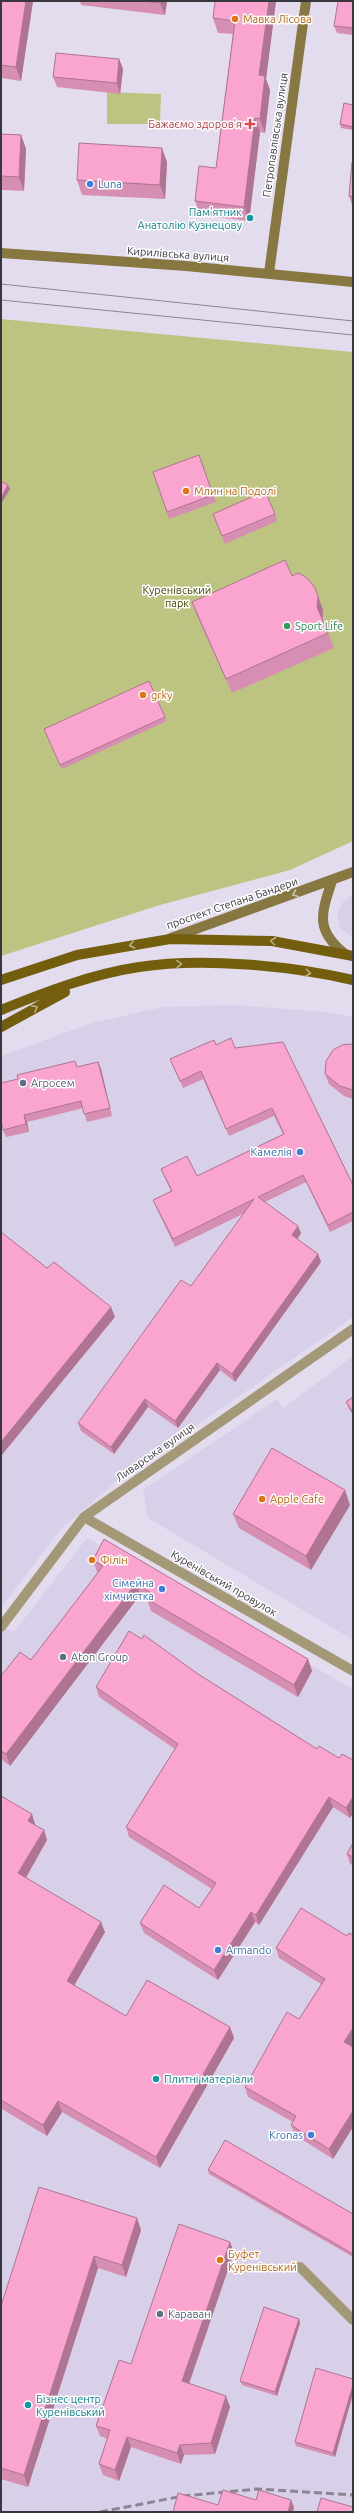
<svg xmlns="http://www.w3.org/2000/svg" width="354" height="2513" font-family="Ubuntu,sans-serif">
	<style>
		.built { fill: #d8cfe8 }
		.green { fill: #bdc482 }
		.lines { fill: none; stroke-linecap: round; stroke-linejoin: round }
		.street { stroke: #a49976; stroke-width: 10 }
		.secondary { stroke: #877740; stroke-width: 10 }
		.primary { stroke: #725e0c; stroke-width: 10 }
		.tram { stroke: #8b8693; stroke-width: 1 }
		.rail { stroke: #8b8693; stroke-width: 3; stroke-dasharray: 8 4; stroke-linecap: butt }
		.wall { fill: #d68eb2 }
		.shaded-wall { fill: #ae7491 }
		.building { fill: #f9a5cf; stroke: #ae7491 }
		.oneway { stroke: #cfc9b3 }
		.oneway2 { stroke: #b8ae86 }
		.food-dot { fill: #e8710a; stroke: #fff; stroke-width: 1.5 }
		.health-dot { fill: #e0444e; stroke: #fff; stroke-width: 1.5 }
		.shop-dot { fill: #3f7fe0; stroke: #fff; stroke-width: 1.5 }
		.culture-dot { fill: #0f9aa8; stroke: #fff; stroke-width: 1.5 }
		.leisure-dot { fill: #2e9e5b; stroke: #fff; stroke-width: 1.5 }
		.service-dot { fill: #5c6f8a; stroke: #fff; stroke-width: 1.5 }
		.labels { text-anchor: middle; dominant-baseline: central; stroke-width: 3; stroke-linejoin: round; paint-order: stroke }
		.food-label { font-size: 11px; fill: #c56008; stroke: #fff; text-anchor: start }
		.health-label { font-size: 11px; fill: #be3a42; stroke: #fff; text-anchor: end }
		.street-label { font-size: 11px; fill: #39373e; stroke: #fff }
		.shop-label { font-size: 11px; fill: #366cbe; stroke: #fff; text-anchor: end }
		.culture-label { font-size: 11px; fill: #0d838f; stroke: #fff; text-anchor: start }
		.park-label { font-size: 11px; fill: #454903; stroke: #fff }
		.leisure-label { font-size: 11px; fill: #27864d; stroke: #fff; text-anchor: start }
		.service-label { font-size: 11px; fill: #4e5e75; stroke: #fff; text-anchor: start }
	</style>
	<rect width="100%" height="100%" fill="#e3dcef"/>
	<path class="built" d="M353,894V938L340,928L337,914L343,902Z
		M235,1005L325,1012L353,1017V1317L118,1480L60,1530L1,1608V1056L92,1023L163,1007Z
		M353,1356V1640L148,1518L143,1490L277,1399L283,1408Z
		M87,1538L353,1689V2512H1V1625L13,1633Z"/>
	<path class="green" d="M107,92L161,94L160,124H107Z
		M1,319L353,352V841L290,870L160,905L1,956Z"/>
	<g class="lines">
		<path class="street" d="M84,1517L353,1671
			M1,1627L84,1517L353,1329
			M300,2267L353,2320"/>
		<path class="secondary" d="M1,253L186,266L353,282
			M269,273L306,1
			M332,881C321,914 315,930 345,954
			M171,938L353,872"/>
		<path class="primary" d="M1,980L77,955L170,939L272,941L353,956
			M1,1010C45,992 92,974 139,967C203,957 291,966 353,980
			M1,1027L65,992"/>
		<path class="tram" d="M1,284L353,321
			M1,300L353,335"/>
		<path class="rail" d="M100,2512L183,2496L257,2489L353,2495"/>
	</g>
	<path class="wall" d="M1,1H33L21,81L1,78Z
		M80,1H167L165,15L81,5Z
		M215,1H276L266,79L270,90L265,133L260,132L249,221L200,215L195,201L216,168L233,34L218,33L213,18Z
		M353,1V35L337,33L334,26Z
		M119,59L123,69L120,94L57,87L53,77Z
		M353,105V130L341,128L340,124Z
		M1,134L21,135L26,149L24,191L1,190Z
		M167,162L165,199L82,195L77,180Z
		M353,162V208L349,196Z
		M199,455L216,502L169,519L153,472Z
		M213,514H275L277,521L225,544Z
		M292,576L323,610V620L334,648L232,693L197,616L192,602Z
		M165,717L167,721L62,769L44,729Z
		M216,1045L235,1048L353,1185V1221L330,1232L306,1182L265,1202L301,1233L297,1239L318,1254L321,1262L235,1382L220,1370L178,1428L148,1407L114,1454L81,1431L78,1423L191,1286L245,1213L175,1247L156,1207L153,1200L171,1191L164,1176L161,1169L197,1176L283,1134L274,1116L229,1136L203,1079L183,1088L170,1059Z
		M353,1045V1099L344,1096L329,1084L325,1074Z
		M98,1062L101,1069L112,1116L87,1122L83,1108L27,1122L29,1132L6,1137L3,1130L77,1067Z
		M353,1397V1415L349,1409L346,1402Z
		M350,1505L311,1570L239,1528L233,1514Z
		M93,1560L308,1659L312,1671L298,1697L151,1611L147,1599L140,1595L10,1766L1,1759V1676L31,1660L98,1572H97Z
		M198,1674L317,1749L339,1758L353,1760V1813L350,1818L333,1807L259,1925L255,1922L218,1980L144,1933L140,1923L199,1908L212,1889L129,1837L126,1827L175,1749L99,1697L96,1687Z
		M1,1796L35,1824V1825L44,1830L47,1840L26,1878L105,1932L74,1985L126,2016L230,2027L234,2038L160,2168L62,2112L47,2136L2,2109L1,2111Z
		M353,1843V1865L350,1864L347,1854Z
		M353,1935V2044L352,2046L353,2047V2127L333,2159L295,2135L291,2125L293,2122L248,2097L245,2087L299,2019L321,1984L279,1958L276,1948Z
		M208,2170L353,2214V2257L209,2174Z
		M141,2230L126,2277L98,2268L28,2487L1,2479V2306Z
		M234,2252L189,2384L230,2407L215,2454L184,2455L181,2464L131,2447L119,2481L103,2475L99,2464L108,2439L100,2436L96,2426L131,2364Z
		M299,2319L300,2323L277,2396L242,2385L240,2381Z
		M353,2379L335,2457L296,2446L295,2442Z"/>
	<path class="shaded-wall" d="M26,1H33L21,81L16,67Z
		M161,1H167L165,15L160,3Z
		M269,1H276L266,79L270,90L265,133L260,119L259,75Z
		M119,59L123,69L120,94L117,83Z
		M255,118L260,132L249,221L244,207Z
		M21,135L26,149L24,191L19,177Z
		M162,148L167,162L165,199L160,185Z
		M8,485L10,489L1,504V498Z
		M318,596L323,610L322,621L317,607Z
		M98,1062L101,1069L112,1116L110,1108Z
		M24,1115L27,1122L29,1132L26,1124Z
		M298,1226L301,1233L295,1243L292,1235Z
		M318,1254L321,1262L235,1382L232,1374Z
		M111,1307L115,1317L1,1456V1442Z
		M217,1363L220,1370L178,1428L175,1421Z
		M145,1399L148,1407L114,1454L111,1447Z
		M345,1490L350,1505L311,1570L306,1556Z
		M136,1583L140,1595L10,1766L6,1754Z
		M308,1659L312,1671L298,1697L294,1685Z
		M329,1797L333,1807L259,1925L256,1915Z
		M353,1797V1813L350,1818L346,1808Z
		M32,1814L35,1824L31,1831L28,1821Z
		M44,1830L47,1840L22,1884L18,1873Z
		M251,1912L255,1922L218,1980L214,1970Z
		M101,1922L105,1932L71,1991L67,1981Z
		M230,2027L234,2038L160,2168L156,2157Z
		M353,2028V2044L348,2052L344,2042Z
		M58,2101L62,2112L47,2136L43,2125Z
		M353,2111V2127L333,2159L329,2149Z
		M137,2218L141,2230L126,2277L122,2265Z
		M230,2242L234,2252L186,2392L182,2381Z
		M94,2256L98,2268L28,2487L24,2475Z
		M299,2319L300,2323L277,2396L275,2392Z
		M353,2385V2394L335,2457L333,2453Z
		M226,2396L230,2407L215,2454L211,2443Z
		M127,2437L131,2447L119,2481L115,2470Z
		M180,2445L184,2455L181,2464L177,2453Z
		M291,2500L294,2507L293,2512H288Z"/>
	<path class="building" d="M1,1H26L16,67L1,65Z
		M142,1H161L160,3Z
		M215,1H269L259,75L265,76L260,119L255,118L244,207L195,201L199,166L216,168L235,21L213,18Z
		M338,1H353V28L334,26Z
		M56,53L119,59L117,83L53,77Z
		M344,103L353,105V127L340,124Z
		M1,134L21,135L19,177L1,176Z
		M79,143L162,148L160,185L77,180Z
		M352,162H353V197L349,196Z
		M199,455L213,495L167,512L153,472Z
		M1,481L8,485L1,498Z
		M265,491L275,514L222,536L213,514Z
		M285,560L292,576L298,573L306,577L315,588L318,596L317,607L328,633L226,679L192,602Z
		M149,681L165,717L60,765L44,729Z
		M231,1038L235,1048L283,1042L353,1185V1212L328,1225L303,1175L258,1197L298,1226L292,1235L318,1254L232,1374L217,1363L175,1421L145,1399L111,1447L78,1423L181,1280L191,1286L254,1199L173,1239L153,1200L172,1191L161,1169L187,1156L197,1176L284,1134L272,1108L226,1129L201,1071L180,1081L170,1059L214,1040L216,1045Z
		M350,1044L353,1045V1090L340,1086L325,1074L326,1061L333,1050L342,1045Z
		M75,1061L77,1067L98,1062L110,1108L84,1114L81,1101L24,1115L26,1124L3,1130L1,1121V1083L18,1079L17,1075Z
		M1,1232L47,1268L54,1262L111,1307L1,1442Z
		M353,1397V1412L346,1402Z
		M272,1448L345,1490L306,1556L233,1514Z
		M104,1539L308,1659L294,1685L147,1599L151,1593L136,1583L6,1754L1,1751V1676L20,1652L31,1660L103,1566L93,1560Z
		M129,1631L142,1639L144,1635L198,1674L317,1749L319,1746L339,1758L342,1754L353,1760V1797L346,1808L329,1797L256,1915L251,1912L214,1970L140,1923L164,1885L199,1908L216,1883L126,1827L178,1744L96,1687Z
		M1,1796L32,1814L28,1821L44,1830L18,1873L101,1922L67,1981L126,2016L147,1980L230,2027L156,2157L58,2101L43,2125L1,2100V1989L2,1988L1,1987Z
		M353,1843V1857L347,1854Z
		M301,1908L347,1936L349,1933L353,1935V2028L344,2042L353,2047V2111L329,2149L291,2125L296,2116L245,2087L287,2012L299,2019L325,1979L276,1948Z
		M225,2140L353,2214V2254L208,2170Z
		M39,2187L137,2218L122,2265L94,2256L24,2475L1,2468V2306Z
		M179,2224L230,2242L182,2381L226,2396L211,2443L180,2445L177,2453L127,2437L115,2470L99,2464L110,2430L96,2426L119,2360L131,2364Z
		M264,2307L299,2319L275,2392L240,2381Z
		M316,2368L353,2379V2385L333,2453L295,2442Z
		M223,2490L256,2500L259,2490L291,2500L288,2512H173L178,2493L218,2505Z
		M321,2498L353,2507V2512H317Z"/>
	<defs><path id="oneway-chevron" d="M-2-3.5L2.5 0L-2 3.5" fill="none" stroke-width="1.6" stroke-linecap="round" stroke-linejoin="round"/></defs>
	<use class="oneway" href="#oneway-chevron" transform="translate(295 894) rotate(160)"/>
	<g class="oneway2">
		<use href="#oneway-chevron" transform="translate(273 941) rotate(-173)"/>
		<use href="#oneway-chevron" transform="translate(132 945) rotate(169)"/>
		<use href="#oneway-chevron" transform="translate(179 964) rotate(-2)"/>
		<use href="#oneway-chevron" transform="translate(308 973) rotate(7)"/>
		<use href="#oneway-chevron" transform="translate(35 1008) rotate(-29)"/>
	</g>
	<g class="food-dot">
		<circle cx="235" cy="19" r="4"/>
		<circle cx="186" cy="491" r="4"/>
		<circle cx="143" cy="695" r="4"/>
		<circle cx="262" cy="1499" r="4"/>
		<circle cx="92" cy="1560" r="4"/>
		<circle cx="220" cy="2260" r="4"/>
	</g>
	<path class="health-dot" d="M248 118h4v4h4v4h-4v4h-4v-4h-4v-4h4z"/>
	<g class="shop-dot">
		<circle cx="90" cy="184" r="4"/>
		<circle cx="300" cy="1152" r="4"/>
		<circle cx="162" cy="1589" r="4"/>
		<circle cx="218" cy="1950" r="4"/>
		<circle cx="311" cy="2135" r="4"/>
	</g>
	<g class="culture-dot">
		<circle cx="250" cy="218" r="4"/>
		<circle cx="156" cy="2079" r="4"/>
		<circle cx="28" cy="2405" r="4"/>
	</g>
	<circle class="leisure-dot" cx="287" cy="626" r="4"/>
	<g class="service-dot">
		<circle cx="23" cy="1083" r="4"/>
		<circle cx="63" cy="1657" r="4"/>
		<circle cx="160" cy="2314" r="4"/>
	</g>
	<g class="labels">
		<g class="food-label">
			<text x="243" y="19">Мавка Лісова</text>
			<text x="194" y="491">Млин на Подолі</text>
			<text x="151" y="695">grky</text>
			<text x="270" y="1499">Apple Cafe</text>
			<text x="100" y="1560">Філін</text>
			<text x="228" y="2254">Буфет<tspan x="228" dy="13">Куренівський</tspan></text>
		</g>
		<g class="health-label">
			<text x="242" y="124">Бажаємо здоров'я</text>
		</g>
		<g class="street-label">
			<text transform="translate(275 135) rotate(-82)">Петропавлівська вулиця</text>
			<text transform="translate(178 254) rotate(4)">Кирилівська вулиця</text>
			<text transform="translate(232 903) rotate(-19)">проспект Степана Бандери</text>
			<text transform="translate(155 1452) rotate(-35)">Ливарська вулиця</text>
			<text transform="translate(224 1583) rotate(30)">Куренівський провулок</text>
		</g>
		<g class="shop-label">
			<text x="98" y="184" text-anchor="start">Luna</text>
			<text x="292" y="1152">Камелія</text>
			<text x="154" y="1583">Сімейна<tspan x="154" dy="13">хімчистка</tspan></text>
			<text x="226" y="1950" text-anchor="start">Armando</text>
			<text x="303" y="2135">Kronas</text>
		</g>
		<g class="culture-label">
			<text x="242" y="212" text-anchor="end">Пам'ятник<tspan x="242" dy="13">Анатолію Кузнецову</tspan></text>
			<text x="164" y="2079">Плитні матеріали</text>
			<text x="36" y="2399">Бізнес центр<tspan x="36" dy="13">Куренівський</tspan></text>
		</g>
		<g class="park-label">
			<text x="177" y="590">Куренівський<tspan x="177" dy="13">парк</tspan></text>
		</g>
		<g class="leisure-label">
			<text x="295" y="626">Sport Life</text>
		</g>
		<g class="service-label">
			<text x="31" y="1083">Агросем</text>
			<text x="71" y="1657">Aton Group</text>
			<text x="168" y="2314">Караван</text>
		</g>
	</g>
	<rect width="354" height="2513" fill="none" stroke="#39373e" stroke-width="4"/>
</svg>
